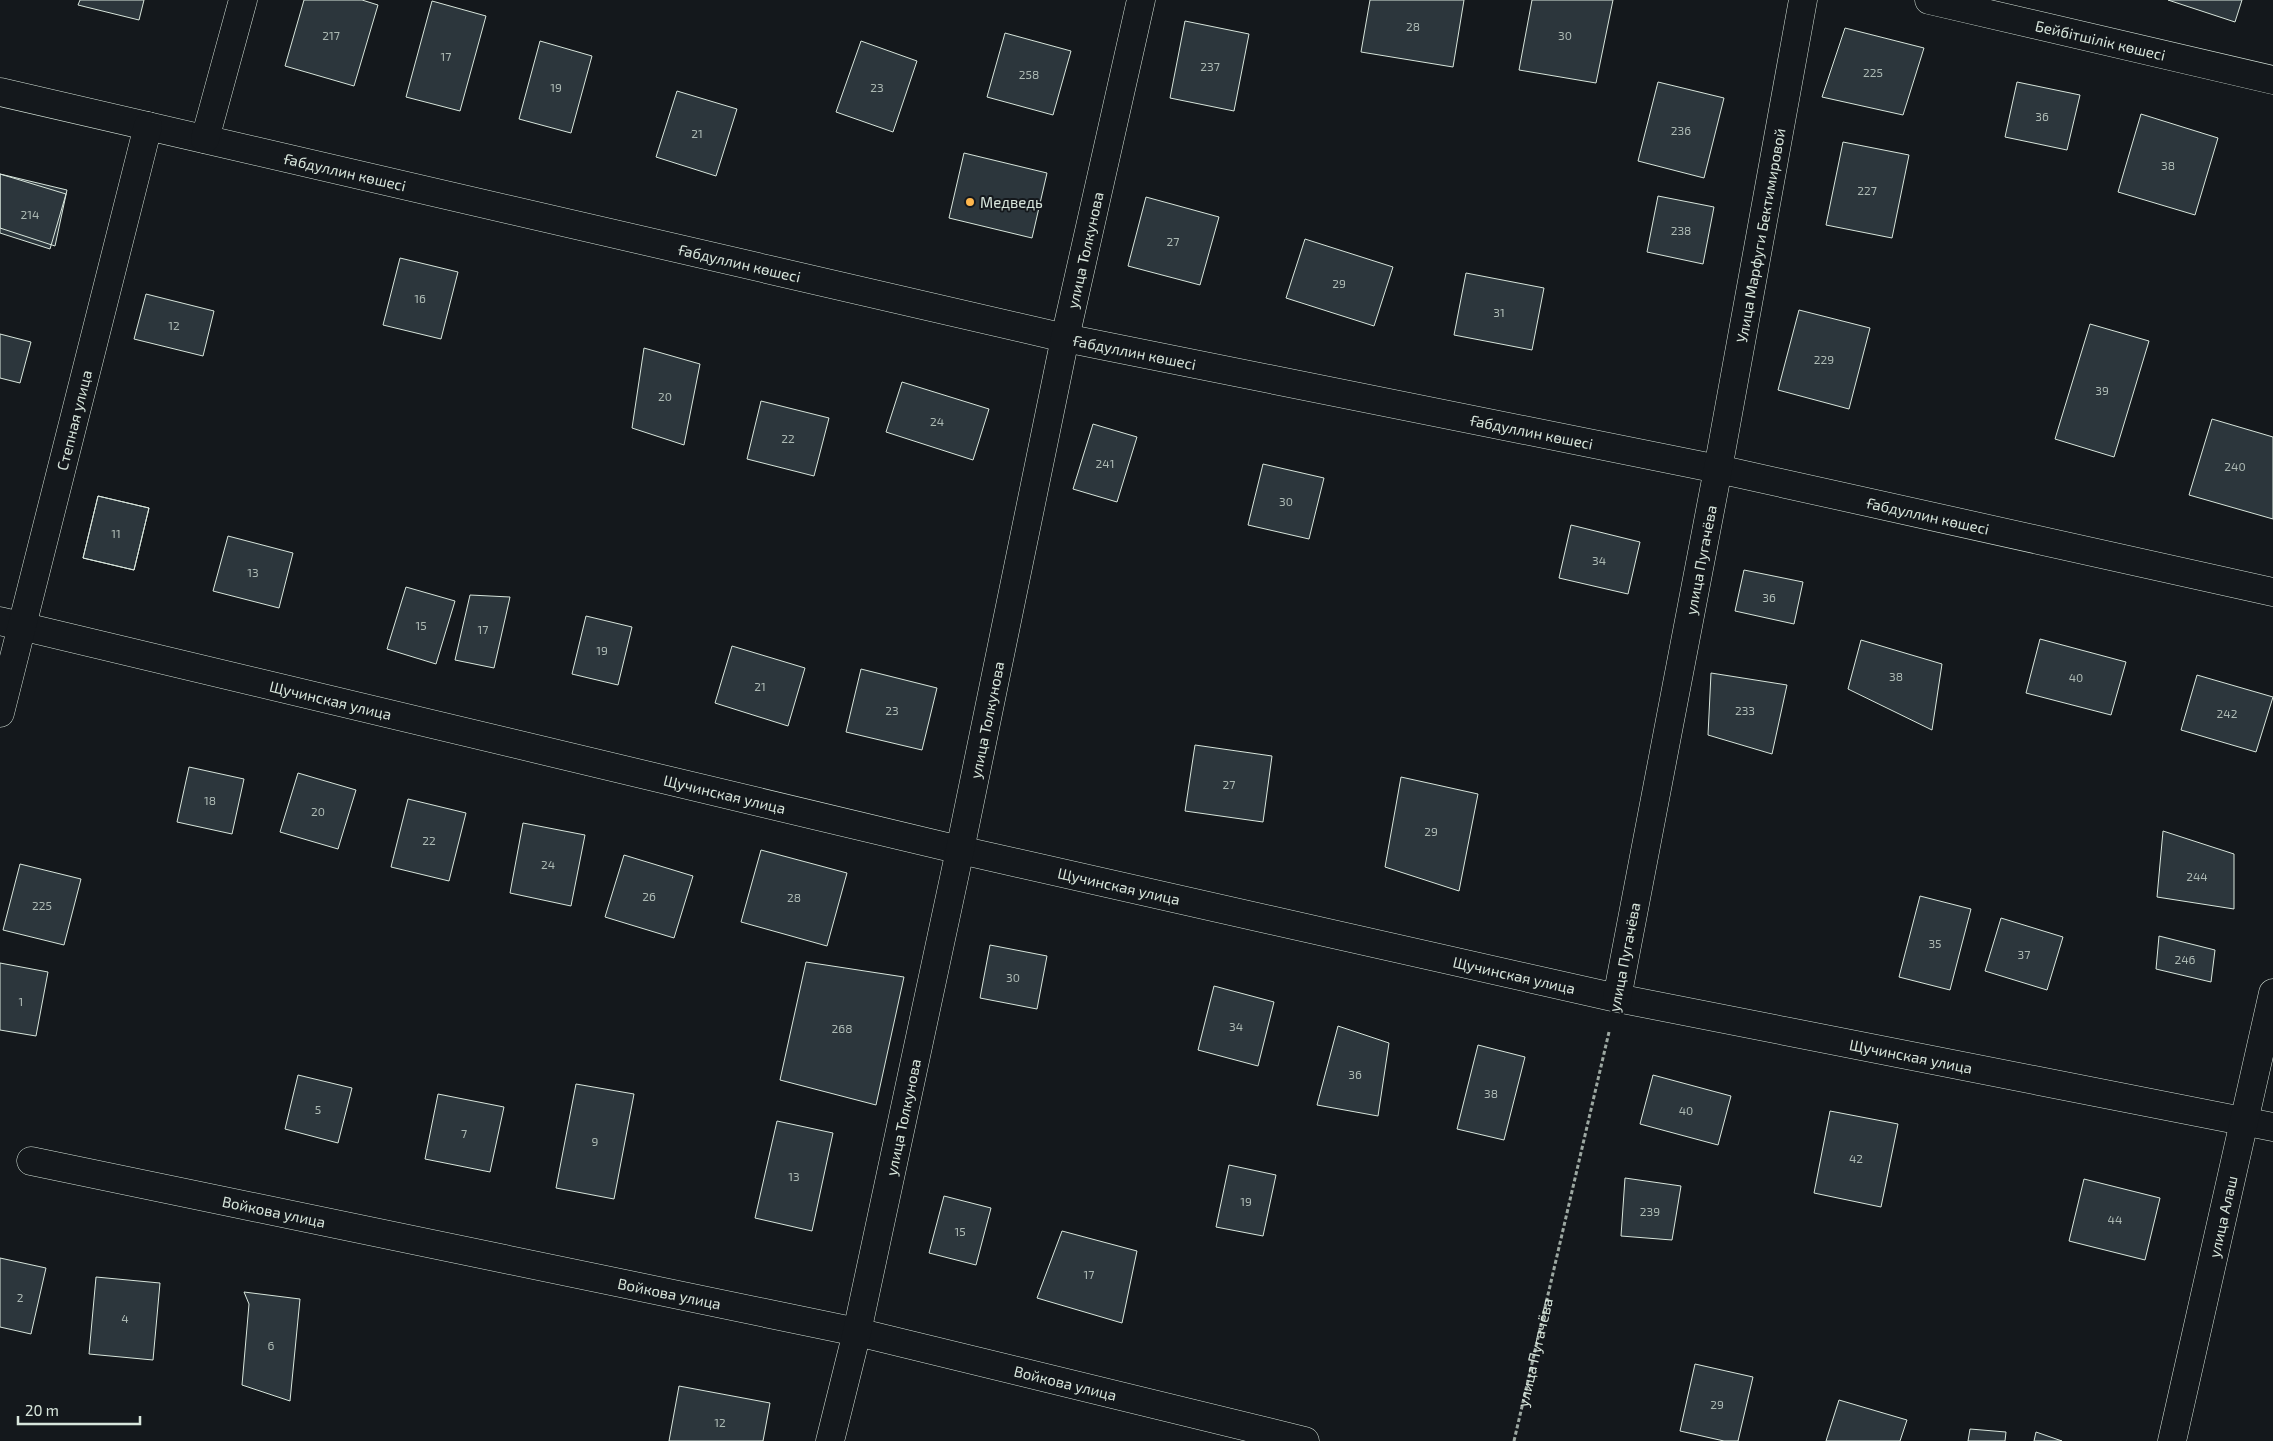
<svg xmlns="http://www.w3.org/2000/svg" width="2273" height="1441" font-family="'Exo 2',sans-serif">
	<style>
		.building { fill: #2c363c; stroke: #d8e6dc }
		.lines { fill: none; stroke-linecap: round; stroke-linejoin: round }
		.minor-casing { stroke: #d8e6dc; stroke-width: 29 }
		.path { stroke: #9da8a2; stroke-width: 3; stroke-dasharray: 4 2.5; stroke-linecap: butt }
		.minor { stroke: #14181c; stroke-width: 28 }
		.poi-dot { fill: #ffb74d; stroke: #14181c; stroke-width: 2 }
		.labels { text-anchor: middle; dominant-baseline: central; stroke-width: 4; stroke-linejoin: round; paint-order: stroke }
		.number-label { font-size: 12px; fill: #adbab4 }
		.street-label { font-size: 15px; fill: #d8e6dc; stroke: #14181c }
		.poi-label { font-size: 15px; fill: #d8e6dc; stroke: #14181c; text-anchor: start }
	</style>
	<rect width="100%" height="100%" fill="#14181c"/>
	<path class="building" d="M80,0H144L139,20L78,5Z
		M304,0H362L378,5L354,86L285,66Z
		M1370,0H1464L1453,67L1361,52Z
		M1532,0H1613L1596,83L1519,70Z
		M2168,0H2242L2235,22Z
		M432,1L486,16L460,111L406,97Z
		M1185,21L1249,34L1234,111L1170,98Z
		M1845,28L1924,48L1903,115L1822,97Z
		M1005,33L1071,51L1053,115L987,97Z
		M540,41L592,56L571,133L519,119Z
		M861,41L917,61L893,132L836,112Z
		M1658,82L1724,98L1704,178L1638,161Z
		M2017,82L2080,95L2067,150L2005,137Z
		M677,91L737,109L716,176L656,157Z
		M2141,114L2218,138L2195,215L2118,192Z
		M1843,142L1909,155L1892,238L1826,225Z
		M964,153L1047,173L1032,238L949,218Z
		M0,174L66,194L50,249L0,233Z
		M0,174L67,190L55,246L0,228Z
		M1658,196L1714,207L1703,264L1647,252Z
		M1146,197L1219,217L1200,285L1128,266Z
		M1305,239L1393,267L1374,326L1286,298Z
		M400,258L458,272L441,339L383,325Z
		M1466,273L1544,288L1532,350L1454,335Z
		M146,294L214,311L203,356L134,339Z
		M1799,310L1870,328L1849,409L1778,390Z
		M2090,324L2149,341L2114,457L2055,439Z
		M0,334L31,342L20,383L0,378Z
		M644,348L700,364L684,445L632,428Z
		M902,382L989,409L973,460L886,432Z
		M761,401L829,418L814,476L747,459Z
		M2212,419L2273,437V519L2189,495Z
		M1093,424L1137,437L1117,502L1073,489Z
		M1263,464L1324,478L1309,539L1248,525Z
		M98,496L149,508L134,570L83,558Z
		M98,496L149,508L134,570L83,558Z
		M1571,525L1640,542L1628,594L1559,578Z
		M228,536L293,553L279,608L213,591Z
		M1744,570L1803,582L1794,624L1735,611Z
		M406,587L455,601L436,664L387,649Z
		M470,595L510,597L494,668L455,660Z
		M586,616L632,627L618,685L572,674Z
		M2040,639L2126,662L2111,715L2026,693Z
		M1861,640L1942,664L1932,730L1848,689Z
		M732,646L805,668L788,726L715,703Z
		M861,669L937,688L922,750L846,732Z
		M1711,673L1787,685L1772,754L1708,735Z
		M2197,675L2273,697L2256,752L2181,730Z
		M1195,745L1272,756L1263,822L1185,811Z
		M189,767L244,779L232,834L177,822Z
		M298,773L356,790L338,849L280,832Z
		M1401,777L1478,794L1459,891L1385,867Z
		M408,799L466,813L449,881L391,867Z
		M523,823L585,835L571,906L510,893Z
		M2163,831L2234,854V909L2157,897Z
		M761,850L847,873L827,946L741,922Z
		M624,855L693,876L674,938L605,917Z
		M20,864L81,879L64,945L3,930Z
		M1920,896L1971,909L1950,990L1899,977Z
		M2001,918L2063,937L2047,990L1985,971Z
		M2159,936L2215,950L2211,982L2156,969Z
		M990,945L1047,956L1037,1009L980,998Z
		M806,962L904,977L876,1105L780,1080Z
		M0,963L48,972L36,1036L0,1030Z
		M1214,986L1274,1002L1258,1066L1198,1050Z
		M1338,1026L1389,1043L1378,1116L1317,1105Z
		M1478,1045L1525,1057L1504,1140L1457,1129Z
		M298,1075L352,1088L338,1143L285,1129Z
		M1653,1075L1731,1096L1718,1145L1640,1124Z
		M576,1084L634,1094L614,1199L556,1188Z
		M438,1094L504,1107L490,1172L425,1159Z
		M1830,1111L1898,1124L1881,1207L1814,1193Z
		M777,1121L833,1133L812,1231L755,1218Z
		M1229,1165L1276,1175L1263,1236L1216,1227Z
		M1625,1178L1681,1186L1672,1240L1621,1236Z
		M2084,1179L2160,1198L2145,1260L2069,1241Z
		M944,1196L991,1208L976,1265L929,1253Z
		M1062,1231L1137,1251L1122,1323L1037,1298Z
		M0,1258L46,1268L31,1334L0,1327Z
		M96,1277L160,1283L153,1360L89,1354Z
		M244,1292L300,1299L290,1401L242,1385L249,1304Z
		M1695,1364L1753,1377L1738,1441H1724L1680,1431Z
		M679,1386L770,1403L763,1441H669Z
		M1839,1400L1907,1420L1900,1441H1826Z
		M1970,1429L2006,1432L2005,1441H1968Z
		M2036,1432L2062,1441H2034Z"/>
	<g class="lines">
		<g class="minor-casing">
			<g id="minor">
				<path id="s2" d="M1929,0L2273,80"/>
				<path id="s3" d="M0,92L1065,338L1718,469L2273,592"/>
				<path d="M205,139L243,0"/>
				<path id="s4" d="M0,621L960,850L1617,998L2273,1127"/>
				<path id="s5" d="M0,713L148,126"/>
				<path id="s6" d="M1617,998L1718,469L1803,0"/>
				<path id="s7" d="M31,1161L857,1332L1305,1441"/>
				<path id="s8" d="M830,1441L857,1332L960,850L1065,338L1141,0"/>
				<path id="s9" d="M2172,1441L2273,993"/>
			</g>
		</g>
		<path class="path" id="s1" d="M1514,1441L1609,1032"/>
		<use href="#minor" class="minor"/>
	</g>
	<circle class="poi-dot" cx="970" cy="202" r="5"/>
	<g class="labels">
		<g class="number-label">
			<text x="1413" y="26">28</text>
			<text x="331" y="35">217</text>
			<text x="1565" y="35">30</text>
			<text x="446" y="56">17</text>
			<text x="1210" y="66">237</text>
			<text x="1873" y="72">225</text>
			<text x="1029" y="74">258</text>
			<text x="556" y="87">19</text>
			<text x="877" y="87">23</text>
			<text x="2042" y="116">36</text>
			<text x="1681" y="130">236</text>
			<text x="697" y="133">21</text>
			<text x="2168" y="165">38</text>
			<text x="1867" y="190">227</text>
			<text x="30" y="214">214</text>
			<text x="1681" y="230">238</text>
			<text x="1173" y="241">27</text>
			<text x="1339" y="283">29</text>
			<text x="420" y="298">16</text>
			<text x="1499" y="312">31</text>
			<text x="174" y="325">12</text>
			<text x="1824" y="359">229</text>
			<text x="2102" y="390">39</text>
			<text x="665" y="396">20</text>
			<text x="937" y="421">24</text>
			<text x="788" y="438">22</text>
			<text x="1105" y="463">241</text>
			<text x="2235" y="466">240</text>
			<text x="1286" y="501">30</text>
			<text x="116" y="533">11</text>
			<text x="1599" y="560">34</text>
			<text x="253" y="572">13</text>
			<text x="1769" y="597">36</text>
			<text x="421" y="625">15</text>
			<text x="483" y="629">17</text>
			<text x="602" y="650">19</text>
			<text x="1896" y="676">38</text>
			<text x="2076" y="677">40</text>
			<text x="760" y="686">21</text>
			<text x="892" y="710">23</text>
			<text x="1745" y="710">233</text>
			<text x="2227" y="713">242</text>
			<text x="1229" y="784">27</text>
			<text x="210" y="800">18</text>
			<text x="318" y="811">20</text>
			<text x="1431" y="831">29</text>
			<text x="429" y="840">22</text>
			<text x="548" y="864">24</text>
			<text x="2197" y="876">244</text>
			<text x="649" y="896">26</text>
			<text x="794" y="897">28</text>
			<text x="42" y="905">225</text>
			<text x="1935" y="943">35</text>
			<text x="2024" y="954">37</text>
			<text x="2185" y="959">246</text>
			<text x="1013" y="977">30</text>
			<text x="21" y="1001">1</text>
			<text x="1236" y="1026">34</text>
			<text x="842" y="1028">268</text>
			<text x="1355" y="1074">36</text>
			<text x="1491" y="1093">38</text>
			<text x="318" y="1109">5</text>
			<text x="1686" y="1110">40</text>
			<text x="464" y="1133">7</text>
			<text x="595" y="1141">9</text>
			<text x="1856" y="1158">42</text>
			<text x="794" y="1176">13</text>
			<text x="1246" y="1201">19</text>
			<text x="1650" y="1211">239</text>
			<text x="2115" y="1219">44</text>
			<text x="960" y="1231">15</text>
			<text x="1089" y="1274">17</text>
			<text x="20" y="1297">2</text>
			<text x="125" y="1318">4</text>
			<text x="271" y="1345">6</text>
			<text x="1717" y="1404">29</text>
			<text x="720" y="1422">12</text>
		</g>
		<g class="street-label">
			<text stroke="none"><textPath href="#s2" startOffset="176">Бейбітшілік көшесі</textPath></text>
			<text stroke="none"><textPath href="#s3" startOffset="354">Ғабдуллин көшесі</textPath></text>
			<text stroke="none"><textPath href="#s6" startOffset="776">Улица Марфуги Бектимировой</textPath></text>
			<text stroke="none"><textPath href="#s8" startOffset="1218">улица Толкунова</textPath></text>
			<text stroke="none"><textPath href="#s3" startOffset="759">Ғабдуллин көшесі</textPath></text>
			<text stroke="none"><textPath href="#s3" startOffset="1164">Ғабдуллин көшесі</textPath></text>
			<text stroke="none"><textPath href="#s5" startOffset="302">Степная улица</textPath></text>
			<text stroke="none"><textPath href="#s3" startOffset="1569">Ғабдуллин көшесі</textPath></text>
			<text stroke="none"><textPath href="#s3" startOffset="1974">Ғабдуллин көшесі</textPath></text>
			<text stroke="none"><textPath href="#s6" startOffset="446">улица Пугачёва</textPath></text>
			<text stroke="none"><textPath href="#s4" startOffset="340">Щучинская улица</textPath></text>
			<text stroke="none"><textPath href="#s8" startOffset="738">улица Толкунова</textPath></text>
			<text stroke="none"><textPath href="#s4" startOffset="745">Щучинская улица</textPath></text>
			<text stroke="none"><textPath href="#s4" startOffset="1150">Щучинская улица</textPath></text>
			<text transform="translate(1624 957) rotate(-79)">улица Пугачёва</text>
			<text stroke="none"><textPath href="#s4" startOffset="1555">Щучинская улица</textPath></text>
			<text stroke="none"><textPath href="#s4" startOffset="1960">Щучинская улица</textPath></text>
			<text stroke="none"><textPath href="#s8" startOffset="332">улица Толкунова</textPath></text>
			<text stroke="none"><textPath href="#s7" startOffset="248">Войкова улица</textPath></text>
			<text stroke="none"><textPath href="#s9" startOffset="230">улица Алаш</textPath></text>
			<text stroke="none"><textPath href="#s7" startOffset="652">Войкова улица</textPath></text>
			<text stroke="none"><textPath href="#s1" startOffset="91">улица Пугачёва</textPath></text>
			<text stroke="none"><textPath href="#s7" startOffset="1058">Войкова улица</textPath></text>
		</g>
		<g class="poi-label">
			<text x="980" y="202">Медведь</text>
		</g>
	</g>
	<path d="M18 1416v8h122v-8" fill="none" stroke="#d8e6dc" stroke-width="2.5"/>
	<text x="25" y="1416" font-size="15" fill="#d8e6dc" stroke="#14181c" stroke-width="4" paint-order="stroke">20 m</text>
</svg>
